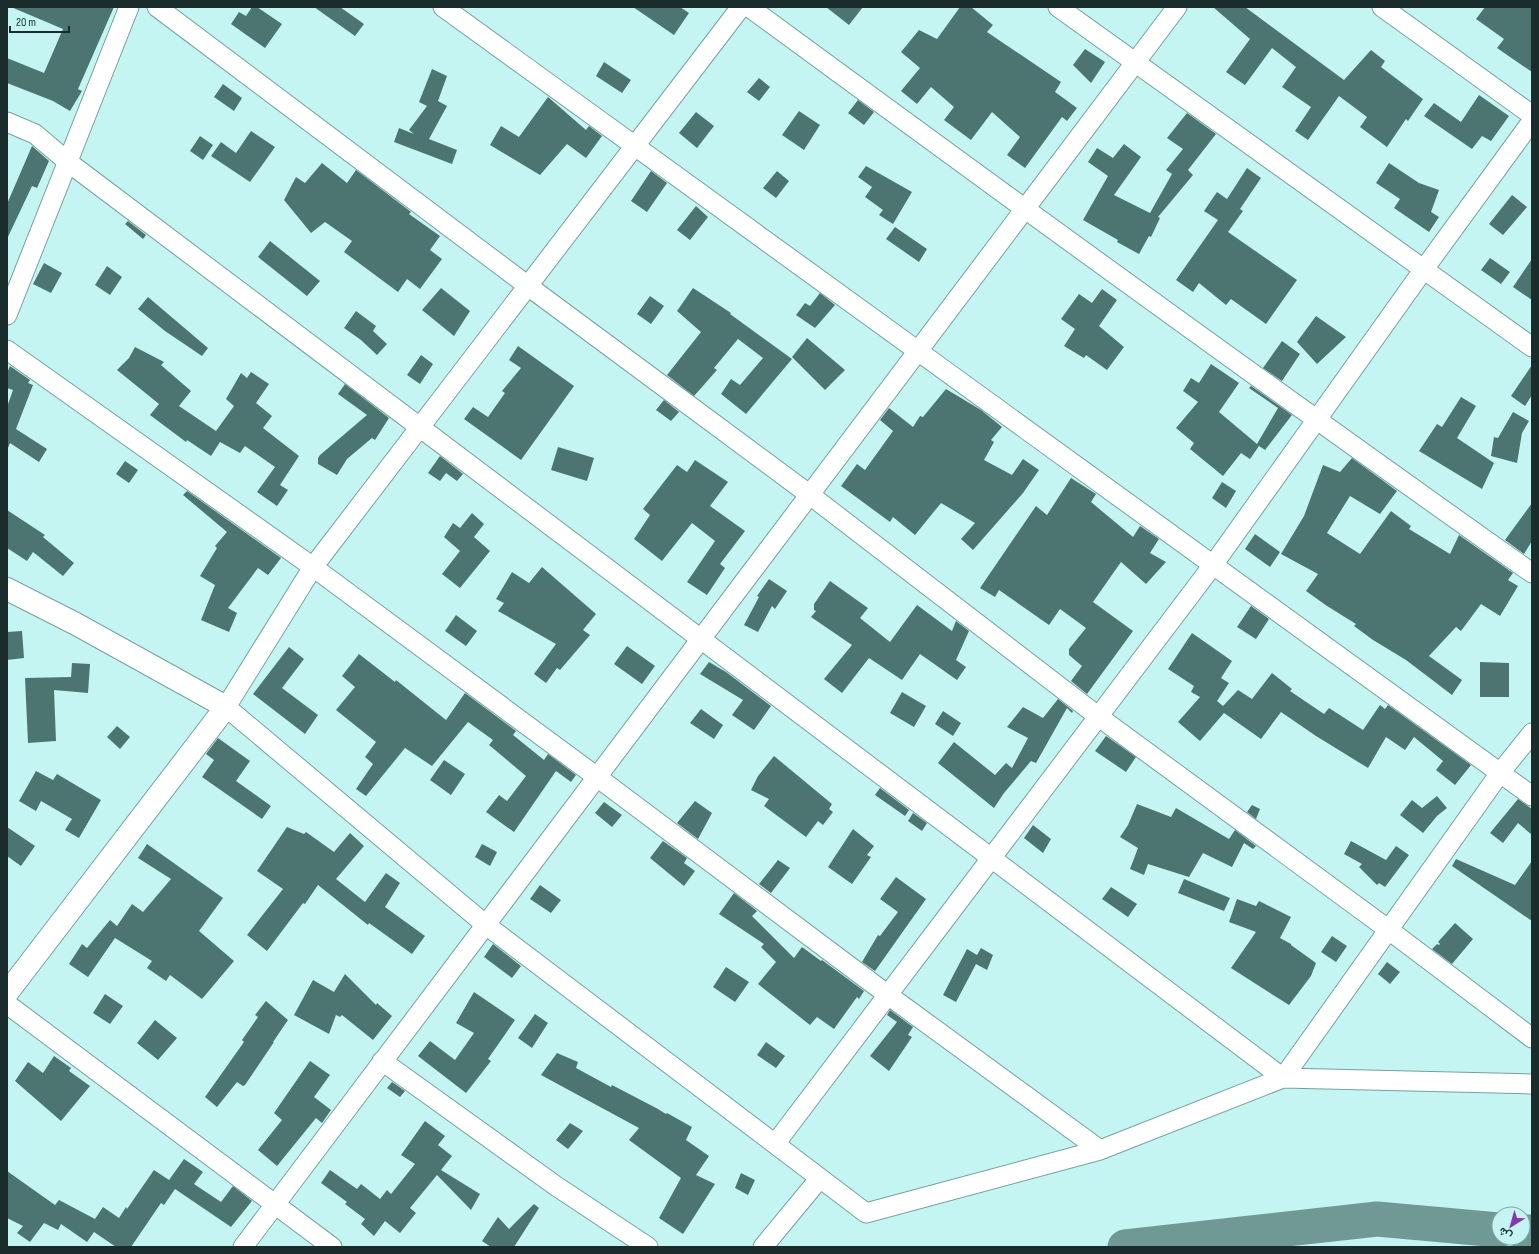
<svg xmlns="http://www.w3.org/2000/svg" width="1539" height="1254" font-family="'Sofia Sans Condensed',Vazirmatn,sans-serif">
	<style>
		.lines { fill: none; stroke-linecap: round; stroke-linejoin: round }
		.river { stroke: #709996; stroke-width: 35 }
		.building { fill: #4c7572 }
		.street-casing { stroke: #75a29f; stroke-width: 21 }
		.secondary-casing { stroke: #75a29f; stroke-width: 24 }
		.street { stroke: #fff; stroke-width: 19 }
		.secondary { stroke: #fff; stroke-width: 22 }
	</style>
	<rect width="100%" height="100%" fill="#c5f5f2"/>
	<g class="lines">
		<path class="river" d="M1523,1232H1532
			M1125,1247L1377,1219L1499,1230"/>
	</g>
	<path class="building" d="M11,7H114L78,89L82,91L70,111L53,101L7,83V58L44,73L63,29Z
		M252,7H257L282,24L265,48L231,24L239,12L246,16Z
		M314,7H340L364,24L355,36Z
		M633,7H680L689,13L674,35Z
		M826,7H863L849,25Z
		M960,7H971L993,25L987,32L1061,82L1055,92L1077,108L1067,121L1062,117L1025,168L1007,155L1020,137L992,112L971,140L944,120L954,107L931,87L917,104L901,91L920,68L901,52L919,30L937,39Z
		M1213,7H1245L1344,80L1371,50L1385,61L1381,67L1423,99L1408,121L1406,119L1387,147L1360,127L1367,117L1339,96L1308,140L1295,131L1311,107L1282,87L1296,67L1272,48L1245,85L1226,72L1250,39Z
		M1485,7H1532V72L1497,48L1504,39L1476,19Z
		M1085,49L1105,62L1091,83L1073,65Z
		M604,62L631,80L622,93L596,76Z
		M432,69L447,76L438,101L447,106L429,139L457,150L452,164L394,142L399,128L414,134L409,130L427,106L419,102Z
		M759,78L770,87L759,101L747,92Z
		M223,84L242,98L234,111L214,97Z
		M1479,95L1509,116L1491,141L1482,136L1472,149L1424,116L1434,103L1461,122Z
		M548,97L586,130L589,126L602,136L586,158L567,144L540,175L490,145L501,126L519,137Z
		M858,100L874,112L864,125L848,113Z
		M799,111L820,125L804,150L782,135Z
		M696,112L714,126L697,148L679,133Z
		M1187,113L1216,134L1188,170L1193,175L1158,217L1160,218L1151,237L1149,236L1139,254L1117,242L1118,240L1083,220L1108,176L1088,162L1097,148L1113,158L1124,144L1141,157L1114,195L1150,213L1172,174L1166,170L1183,149L1167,138Z
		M251,131L275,147L250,182L211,156L221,142L236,153Z
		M200,136L213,145L203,160L190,151Z
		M32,146L49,161L37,188L32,186L7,239V204Z
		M322,163L347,183L356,170L411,212L409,214L440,236L430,250L442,259L420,289L407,279L398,292L344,252L352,241L325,222L311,233L284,200L296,177L305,183Z
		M1389,163L1419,183L1439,190L1431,212L1439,217L1429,232L1394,208L1400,199L1376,183Z
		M866,166L912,192L893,224L879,215L883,210L865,197L872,187L858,177Z
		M1247,168L1261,178L1240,209L1243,211L1228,232L1297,280L1266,324L1231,299L1226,305L1199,283L1193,292L1176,280L1218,220L1204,211L1217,192L1227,199Z
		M651,171L667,183L647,212L631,201Z
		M777,171L789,181L776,198L763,188Z
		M1512,195L1527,207L1503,235L1489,224Z
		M696,206L708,217L690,240L677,230Z
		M128,221L146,235L143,239L125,224Z
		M895,227L927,249L919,262L886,239Z
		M270,241L320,281L307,296L258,257Z
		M1490,258L1510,272L1501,284L1481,270Z
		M1532,259V300L1513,287Z
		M44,263L62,273L51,293L33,284Z
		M107,266L122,277L110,295L95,285Z
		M441,288L470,311L454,336L422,310Z
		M693,288L731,313L730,314L792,359L746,414L721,394L731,379L740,385L763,358L738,339L714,368L717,370L694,396L667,375L701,332L677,311Z
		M1102,289L1117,300L1099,326L1124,347L1107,370L1086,355L1084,358L1064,346L1075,329L1061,319L1079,294L1092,303Z
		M820,293L835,305L815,328L796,315L805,303L810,306Z
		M650,296L664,306L651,324L637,314Z
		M148,297L208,348L202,356L165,331L138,309Z
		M356,311L376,326L373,331L387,344L377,355L361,340L344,328Z
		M1316,316L1346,337L1317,364L1297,342Z
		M807,338L845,370L825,390L792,357Z
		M1282,341L1300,354L1282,381L1263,368Z
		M518,346L574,386L521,460L464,419L473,407L488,417L505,393L502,391L521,368L509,360Z
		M135,347L164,362L161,365L191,391L179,406L216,431L234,406L226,399L241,373L247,378L251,372L269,384L256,403L272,416L263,428L299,456L280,485L288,490L277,506L257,492L275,467L245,446L240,453L220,442L211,456L187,440L186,442L150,415L159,404L117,370L129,358Z
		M421,355L433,364L420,384L407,375Z
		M1211,364L1239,383L1219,412L1257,444L1278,408L1249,388L1251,386L1292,415L1265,450L1259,446L1250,459L1241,453L1223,476L1190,449L1194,443L1176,428L1198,402L1183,391L1191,378L1199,383Z
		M1532,365V395L1525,406L1511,396Z
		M10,366L30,380L28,383L33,385L16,429L47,449L39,462L10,443L8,448H7V407L13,390L7,388V373Z
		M345,384L389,418L375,440L372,438L347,459L337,475L318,464V458L320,455L367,415L338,394Z
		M946,389L981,410L1002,427L991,440L994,442L984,460L1012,475L1023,459L1039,470L1023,493L973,550L961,539L975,523L941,503L915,535L893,517L890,522L841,486L857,464L865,470L893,431L880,420L889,408L913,427L920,416L923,417Z
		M1461,397L1476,406L1457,438L1494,463L1482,489L1419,451L1437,424L1442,427Z
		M664,400L679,412L671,421L656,410Z
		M1513,412L1529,421L1522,433L1517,463L1491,456L1494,437L1498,438Z
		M558,447L594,458L587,481L551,470Z
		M440,456L463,474L457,481L446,473L440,481L428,473Z
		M1352,458L1397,491L1380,514L1350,496L1327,533L1360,554L1391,511L1411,526L1409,529L1450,554L1459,535L1513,573L1508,580L1518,586L1500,616L1481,604L1461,631L1456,627L1429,656L1462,680L1452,695L1406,660L1373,640L1354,626L1356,624L1327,606L1306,591L1318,574L1281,554L1304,516L1323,465L1340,472Z
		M695,460L728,482L710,506L745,531L720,564L725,568L707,595L687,582L715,541L692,523L662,561L634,539L650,515L643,509L677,465L687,472Z
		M125,461L138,470L129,483L116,474Z
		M1071,478L1096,494L1091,502L1133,537L1140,526L1159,539L1150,553L1166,562L1146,584L1121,562L1093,602L1133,631L1087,694L1071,681L1082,666L1069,655V649L1086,628L1060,609L1049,625L999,590L995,597L980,588L1036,506L1047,515Z
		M1222,482L1236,491L1226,508L1212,498Z
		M187,491L281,558L268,575L258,568L228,608L237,613L229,632L201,620L215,585L200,576L217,548L215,546L227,532L183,495Z
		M1532,503V541L1524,554L1505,540Z
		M7,510L45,535L43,537L74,563L63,576L33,552L27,561L7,548Z
		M472,513L484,524L474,537L490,551L460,588L442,574L460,551L444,537L453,523L460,528Z
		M1255,534L1280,552L1270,567L1245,549Z
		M542,567L596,614L583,630L590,635L560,670L557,668L546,683L534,674L556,644L498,611L504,603L496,599L512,572L529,583Z
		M769,579L787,591L775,609L772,606L758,632L744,625L759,597L757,596Z
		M830,581L868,608L860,618L890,642L917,605L952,631L956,621L969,631L956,660L966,667L957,680L920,654L902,680L869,658L842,693L824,679L852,645L811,617L816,611L814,610V604Z
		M1251,606L1269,619L1256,639L1237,627Z
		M456,615L477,631L466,646L445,631Z
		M22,631L24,658L7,660V632Z
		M1192,633L1232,661L1221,678L1229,683L1217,701L1223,706L1238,690L1252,699L1272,673L1292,689L1290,691L1324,714L1329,708L1363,730L1380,705L1385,709L1388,705L1471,765L1455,785L1436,770L1443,761L1414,737L1405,750L1386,737L1368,768L1316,736L1281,712L1261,739L1224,713L1200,741L1178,722L1200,697L1191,692L1194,686L1168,669Z
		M627,646L655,666L642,684L614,664Z
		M289,647L304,659L282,688L318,715L305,734L253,694Z
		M359,654L395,682L396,680L446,720L465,693L516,731L513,735L544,760L548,754L576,775L571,782L556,771L514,832L486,812L499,795L507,801L526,776L489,745L493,740L468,722L432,766L405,748L366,796L356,789L373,764L365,757L376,742L336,710L355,687L342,676Z
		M709,662L726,672L771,706L754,730L732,715L743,700L700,674Z
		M1480,662L1509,663V697H1480Z
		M72,663L90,664L88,693L54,690L56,741L28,743L25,678L71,677Z
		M902,692L926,706L914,727L890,713Z
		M1058,699L1073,711L1072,713L1067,708L1036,763L1031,761L1004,793L994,808L938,763L954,742L995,775L1006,763L1012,768L1028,738L1007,727L1023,707L1043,718Z
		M701,709L723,725L714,739L690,723Z
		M943,711L961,723L953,736L935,724Z
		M117,726L130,737L120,749L107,737Z
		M1106,736L1136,757L1126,772L1095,751Z
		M218,738L250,761L236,781L271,806L262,819L202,777L214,760L206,754Z
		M774,756L832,804L829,809L833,812L823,825L818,821L806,837L764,806L769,799L751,790L758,776Z
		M444,760L465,774L451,795L430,780Z
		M36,771L53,780L57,774L101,800L79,838L65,830L72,819L41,801L36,811L19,801Z
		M880,788L909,810L905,816L875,795Z
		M1437,796L1447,808L1437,816L1423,833L1400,815L1412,800L1422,808Z
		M1518,799L1532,809V835L1518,823L1503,843L1490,833Z
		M695,801L712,813L698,839L677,823Z
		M604,802L622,815L612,827L595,813Z
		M1137,804L1171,817L1176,808L1229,839L1235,830L1256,846L1253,849L1244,843L1232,867L1203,853L1189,877L1148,864L1144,875L1130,869L1138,848L1120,837L1128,825Z
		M1252,805L1260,809L1256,819L1247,812Z
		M913,813L927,823L922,831L908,821Z
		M1033,825L1051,839L1043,853L1024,838Z
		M7,827L35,846L21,866L7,856Z
		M287,827L304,834L306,832L334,852L350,833L364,846L336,879L365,902L386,873L400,883L385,907L425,936L412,954L369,923L368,925L318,885L305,904L303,903L267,951L247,935L283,889L257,871Z
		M853,829L874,846L867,855L871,857L852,884L828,867Z
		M663,841L687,858L684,863L695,871L684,886L650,858Z
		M1351,841L1386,860L1396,846L1409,855L1385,887L1379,883L1377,885L1359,867L1362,864L1344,854Z
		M147,844L223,898L199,931L234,961L202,999L170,975L166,981L147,968L152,961L115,938L88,977L69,964L82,944L87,948L110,920L117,926L132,904L143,912L171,879L138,858Z
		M482,844L497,852L490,866L475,857Z
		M1456,859L1515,885L1532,861V921L1452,866Z
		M778,860L790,868L771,893L759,884Z
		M896,877L926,899L875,971L862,962L878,935L880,936L898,912L880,899Z
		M1184,879L1230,898L1224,911L1178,893Z
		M540,885L561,900L551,913L530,899Z
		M1111,887L1137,904L1128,917L1102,899Z
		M734,893L757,911L752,916L794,958L802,947L821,961L822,960L864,991L859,999L857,997L834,1029L817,1017L810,1025L758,984L776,962L761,947L764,944L719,914Z
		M1237,899L1256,906L1259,901L1291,917L1280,938L1291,944V945L1316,963L1311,976L1289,1005L1231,968L1256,932L1229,922Z
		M1455,923L1473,939L1452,964L1432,949L1437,944L1439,945L1440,944L1438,942Z
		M1332,936L1347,946L1336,962L1321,952Z
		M493,944L521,966L512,978L484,957Z
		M981,948L993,955L987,970L976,964L956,1002L943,995L967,949L977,955Z
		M1387,962L1400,972L1390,984L1378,974Z
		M726,967L749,982L735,1002L713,987Z
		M345,974L376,1005L377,1003L392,1016L373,1040L342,1015L340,1017L336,1015L329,1034L294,1015L313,980L334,992Z
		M474,992L515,1020L488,1059L491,1061L466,1093L418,1056L430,1041L455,1060L474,1033L456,1023Z
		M105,994L123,1006L110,1024L93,1013Z
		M266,1001L288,1020L273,1042H274L245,1085L243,1086L237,1082L217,1107L205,1097L244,1042L242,1040L258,1017L255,1015Z
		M890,1010L913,1027L908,1035L912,1037L889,1071L870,1056L897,1022L887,1015Z
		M535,1014L548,1023L532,1048L518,1038Z
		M155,1020L177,1038L158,1060L137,1043Z
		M766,1042L785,1056L776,1068L757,1055Z
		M557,1053L578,1062L576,1068L611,1087L612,1085L658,1109L666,1114L667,1113L692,1127L686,1140L709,1156L696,1175L715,1184L683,1234L659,1218L681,1178L629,1140L639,1128L541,1075Z
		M54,1056L71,1068L69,1071L90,1086L61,1121L15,1081L28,1062L43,1073Z
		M310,1061L330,1075L314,1097L331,1110L322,1123L316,1118L277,1166L258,1150L282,1120L274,1113Z
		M392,1082L405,1091L400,1097L387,1088Z
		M425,1121L445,1136L438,1145L452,1156L441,1170L480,1194L471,1210L437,1175L410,1208L416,1213L400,1233L385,1221L374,1236L361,1224L365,1219L345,1204L347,1202L321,1183L330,1170L357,1189L361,1184L380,1199L387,1190L391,1194L415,1164L401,1155Z
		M570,1123L583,1131L568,1149L556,1140Z
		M184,1159L203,1172L194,1184L221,1202L233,1186L252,1201L231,1227L175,1189L164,1205L161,1203L131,1247H116L94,1232L87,1242L61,1224L58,1230L44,1223L30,1242L17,1233L23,1226L7,1218V1171L55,1205L59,1200L95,1219L103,1207L119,1218L126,1207L127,1209L154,1170L169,1180Z
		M741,1173L755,1180L748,1195L735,1188Z
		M534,1204L539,1208L514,1247H491L482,1241L498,1217L509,1229Z"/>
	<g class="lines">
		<g class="street-casing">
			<path id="street" d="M157,7L528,286L810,495L1099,717L1389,930L1532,1038
				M443,7L1532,796
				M741,7L313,567L226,707L486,925L866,1213L1100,1150L1283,1078L1532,1084
				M749,7C1009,198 1269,387 1532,573
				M1058,7L1532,347
				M1382,7L1532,115
				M7,122L35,134L68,162L1283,1078L1500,773L1532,733
				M7,315L129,7
				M7,350L313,567L597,777L888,995L1100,1150
				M7,1004L332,1247
				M382,1061L556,1186L648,1247
				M775,1144L1213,565L1424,269L1532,121
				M243,1247L1177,7
				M763,1247L820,1178"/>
		</g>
		<g class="secondary-casing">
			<path id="secondary" d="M7,589L76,624L226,707L7,993"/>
		</g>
		<use href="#street" class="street"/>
		<use href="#secondary" class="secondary"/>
	</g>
	<rect width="1539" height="1254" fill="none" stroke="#1a2d2c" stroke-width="16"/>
	<g transform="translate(1511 1226) rotate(217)"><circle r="19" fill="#c5f5f2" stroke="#81a5a3"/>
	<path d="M0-3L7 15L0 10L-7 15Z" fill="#8438a9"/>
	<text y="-6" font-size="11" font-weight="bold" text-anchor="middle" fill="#1a2d2c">ش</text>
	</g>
	<path d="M10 26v6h59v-6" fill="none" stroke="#1a2d2c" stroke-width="2"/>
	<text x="16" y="26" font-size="12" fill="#1a2d2c" stroke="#c5f5f2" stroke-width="3" paint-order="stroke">20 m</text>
</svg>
